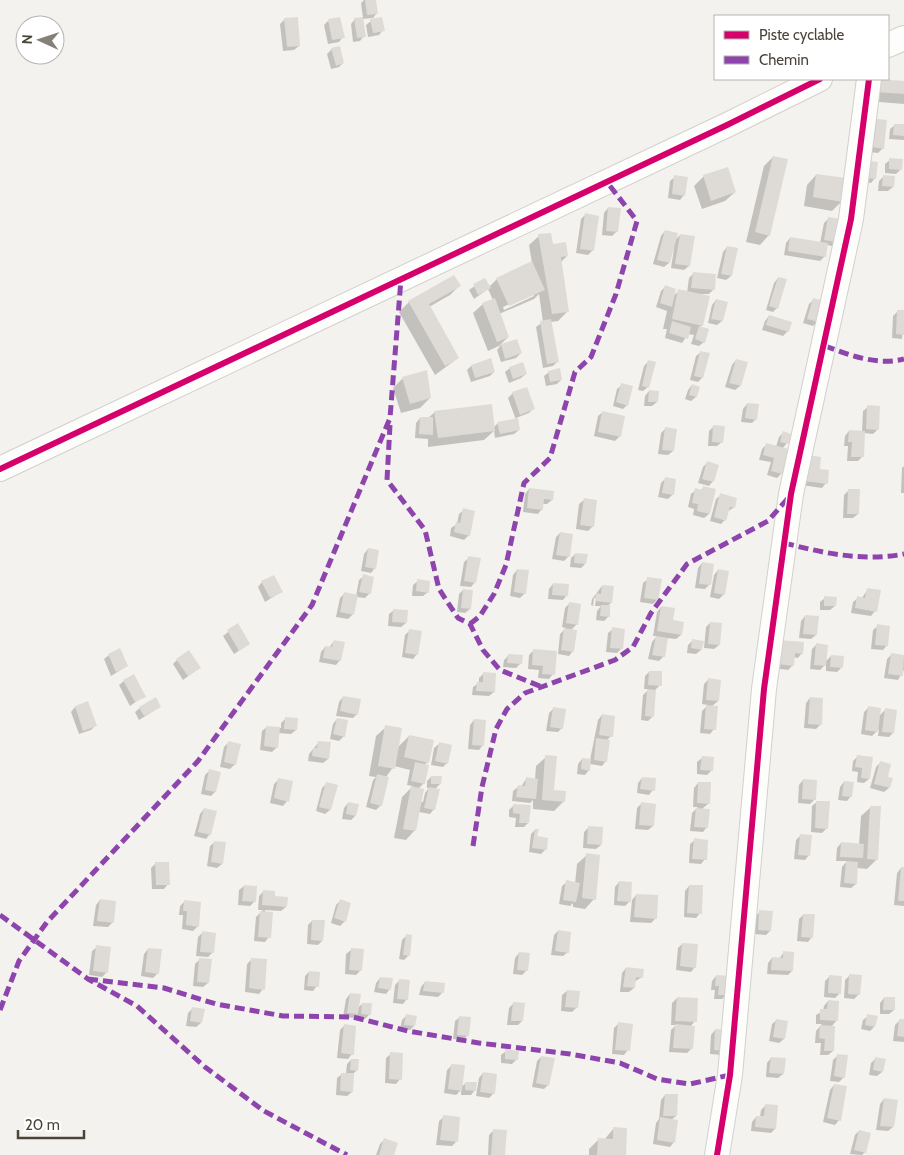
<svg xmlns="http://www.w3.org/2000/svg" width="904" height="1155" font-family="Cabin,sans-serif">
	<style>
		.shadow { fill: #0003; fill-rule: evenodd }
		.building { fill: #dedbd6 }
		.lines { fill: none; stroke-linecap: round; stroke-linejoin: round }
		.minor-casing { stroke: #d2d0cb; stroke-width: 26 }
		.minor { stroke: #fdfdfc; stroke-width: 24 }
		.quiet { stroke: #8e44ad; stroke-width: 5; stroke-dasharray: 10 5; stroke-linecap: butt }
		.cycleway-casing { stroke: #fff; stroke-width: 9 }
		.cycleway { stroke: #d6006c; stroke-width: 6 }
	</style>
	<rect width="100%" height="100%" fill="#f4f2ee"/>
	<path class="shadow" d="M364,0H375L377,13L373,18L362,19L364,36L360,41L353,42L351,24L355,19L363,18L361,3Z
		M285,19L299,46L294,50L283,51L280,24Z
		M328,21L343,37L339,42L328,44L324,25Z
		M371,21L383,30L379,35L368,37L366,25Z
		M332,49L343,63L339,67L331,69L327,54Z
		M904,82V104L867,101L869,89Z
		M877,120L883,148L878,153L869,152L873,125Z
		M895,125L904,126V140L889,139L890,129Z
		M773,157L769,235L760,245L746,242L764,166Z
		M890,160L901,169L896,174L885,173V164Z
		M870,162L875,178L871,183L863,182Z
		M816,175L842,201L832,211L804,206L807,185Z
		M704,176L735,192L725,201L702,209L694,186Z
		M884,176L893,187L888,191H878L879,181Z
		M675,177L684,195L680,200L668,198L670,181Z
		M608,208L617,231L612,236L602,235L604,213Z
		M585,215L593,250L588,255L576,253L581,219Z
		M829,218L837,242L832,246L827,245L825,256L820,261L784,255L786,243L790,238L820,243L824,223Z
		M665,231L674,241L680,235L694,237L689,266L684,270L671,268L674,249H672L669,263L664,267L653,264L661,236Z
		M539,236L567,256L560,263L567,312L558,321L551,322L558,361L553,366L543,368L536,327L543,322L539,294L534,299L499,314L508,337L499,346L516,340L521,353L516,358L501,362L497,350L501,345L488,351L473,313L483,304L493,300L488,289L474,299L469,290L485,279L489,287L497,279L532,263L529,245ZM534,293V296L504,310L503,307Z
		M727,247L731,276L726,280L717,278L723,252Z
		M693,274L715,275L713,290L709,294H699L702,325L699,328L704,342L699,346L691,344L694,335L688,334L682,343L665,338L667,329H663L667,311L656,307L661,291L665,287L673,296L679,291L687,293L689,278Z
		M778,278L777,308L773,312L766,310L774,283Z
		M459,286L450,295L429,307L458,358L435,375L399,312L409,302Z
		M814,299L817,322L813,326L803,323L809,304Z
		M716,300L726,303L722,321L717,325L708,323L712,305Z
		M898,311H904L902,339L892,338L893,316Z
		M769,316L788,331L783,336L762,330L765,321Z
		M701,352L702,378L698,382L690,380L696,356Z
		M736,360L740,386L735,390L725,387L732,365Z
		M648,362V387L643,391L638,390L644,366Z
		M471,366L494,372L490,376L471,382L467,370Z
		M510,368L526,374L521,378L509,383L505,372Z
		M426,372L430,398L420,408L401,413L393,388L402,379Z
		M549,372L561,380L557,384L546,386L544,376Z
		M622,385L627,405L623,409L613,406L617,389Z
		M692,385L696,397L691,401L685,399L688,390Z
		M649,391L657,402L652,406H644L645,396Z
		M513,393L533,409L529,413L516,418L519,430L514,434L495,438L494,431L484,440L428,447V439L415,438L416,423L420,418H428L435,412L494,427L498,423L516,420L508,398Z
		M747,404L756,419L752,423L741,422L743,409Z
		M868,407L878,429L873,434L864,433L862,457L858,461H847L848,446H844L845,436L849,431L862,432L863,411Z
		M603,412L619,437L615,441L594,436L598,416Z
		M714,426L722,442L717,446H708L709,431Z
		M665,429L673,451L668,455L658,454L661,433Z
		M783,433L787,443L782,449V473L777,478L767,475L771,462L759,460L762,449L766,445L776,447L779,437Z
		M707,463L713,481L709,486L698,483L703,467Z
		M904,466V493H901L902,468Z
		M818,470L826,483L822,488L801,485Z
		M665,479L673,494L668,499L658,497L661,483Z
		M703,488L709,514L704,518L693,515L694,509L688,507L691,494L696,490L700,491Z
		M529,489L552,500L547,504H543L542,509L538,514L523,512L525,494Z
		M849,490L858,514L853,518H843L844,495Z
		M721,495L736,499L733,508L727,512L725,520L721,524L710,521L716,499Z
		M584,500L593,526L588,531L576,529L579,504Z
		M464,510L469,535L464,540L450,536L451,528L457,524L459,514Z
		M560,533L569,556L564,561L552,559L556,537Z
		M368,549L375,568L371,573L361,571L364,554Z
		M575,554L585,564L581,568L570,567L571,558Z
		M469,558L475,582L471,587L460,586L464,562Z
		M702,563L710,584L705,589L695,588L698,568Z
		M517,570L525,593L520,598L510,596L513,575Z
		M718,570L724,594L719,599L710,597L714,575Z
		M364,576L373,578L369,594L365,598L356,597L353,614L348,619L336,617L340,598L344,594L356,596L359,580Z
		M648,579L657,600L653,604L640,602L643,583Z
		M418,581L428,592L423,596H412L413,585Z
		M262,582L281,592L265,602L258,587Z
		M553,584L567,595L563,600L548,599L549,589Z
		M602,586L611,603L607,606L609,616L604,621L596,620L597,611L601,606H595L596,598H594L593,606L591,605L592,599Z
		M868,589L875,611L871,616L851,613L853,602L858,598H862Z
		M463,590L470,609L465,613L457,612L459,594Z
		M825,598L835,606L830,610H820V602Z
		M569,604L577,624L571,630L573,651L569,656L558,654L560,634L566,628L562,627L565,608Z
		M661,607L681,635L676,639L667,638L664,656L659,661L648,659L652,642L657,636H653L657,612Z
		M394,610L406,623L401,627L388,626L389,614Z
		M805,616L816,635L811,639L799,638L801,621Z
		M710,623L719,645L714,649L704,648L706,627Z
		M237,625L249,644L234,654L223,636Z
		M878,626L887,645L883,650L871,649L873,630Z
		M613,629L624,630L621,649L617,653L606,652L608,633Z
		M410,630L417,654L413,659L402,657L405,635Z
		M693,640L702,642L701,650L696,654L687,653L688,645Z
		M334,641L340,660L336,665L319,662L321,652L325,647L329,648Z
		M816,645L825,662L831,656L841,668L837,672L826,671V664L820,670L810,669L812,649Z
		M775,646L802,653L798,658L793,657V665L788,670L773,668Z
		M534,650L553,674L549,679L538,678L539,670L528,669L529,655Z
		M892,654L904,656V670L898,680L884,678L887,659Z
		M109,655L127,666L111,676L104,659Z
		M508,656L520,664L516,668L503,667L504,660Z
		M177,660L199,668L183,680L173,664Z
		M649,672L660,685L655,690L653,716L648,721L641,720L643,695L649,689H644L645,676Z
		M484,673L494,692L489,696L472,695L473,687L479,683V678Z
		M708,680L718,701L711,707L714,729L710,734L700,733L702,711L708,705L702,704L704,684Z
		M124,681L144,696L130,706L119,685Z
		M343,697L357,714L353,718L336,716L339,702Z
		M810,698L820,725L816,729L804,728L806,703Z
		M75,707L96,725L91,730L79,734L71,712Z
		M160,707L139,720L135,712L140,708Z
		M869,707L879,716L886,709L893,733L889,737L878,736L879,729L872,736L861,734L864,712Z
		M553,709L562,728L558,732L546,731L549,713Z
		M602,715L611,736L607,740L606,761L602,766L590,764L589,770L585,775L577,774L578,764L582,759L590,760L598,720Z
		M286,718L296,730L291,734L278,733L277,747L272,752L260,750L262,731L267,727L281,728V723Z
		M337,719L344,736L339,741L330,739L333,724Z
		M474,720L483,745L479,750L468,749L470,725Z
		M386,727L397,748L409,736L428,762L424,765V783L418,789L420,802H423L425,793L429,788H427V781L431,777L440,784L435,789L434,809L430,814L419,812L415,830L406,840L394,838L402,797L413,786L407,785L410,770L394,766L386,777L381,805L376,810L366,807L373,780L376,777L369,776L376,736Z
		M229,742L235,764L230,769L220,767L224,747Z
		M319,742L328,759L323,763L308,761L309,754Z
		M439,744L447,763L443,767L431,765L434,748Z
		M858,756L869,779L864,783L857,782L858,772L852,771L853,761Z
		M546,757L553,791L564,801L554,811L533,809V800L530,803L512,801L513,791L518,787H521L526,779L535,780L536,766Z
		M702,758L712,770L707,775L697,774V762Z
		M880,763L889,788L884,792L870,788L876,767Z
		M210,770L215,792L211,796L201,794L205,775Z
		M642,778L653,790L649,795L637,793L638,783Z
		M279,779L287,801L283,806L270,803L274,784Z
		M803,780L815,799L810,804L798,803L799,785Z
		M844,782L851,796L847,801L838,800L840,787Z
		M327,783L336,786L330,810L325,814L316,811L322,788Z
		M698,783L709,803L702,809L707,827L703,832L690,831L692,813L698,807H693L694,788Z
		M817,802L827,828L822,833L811,832L812,806Z
		M348,803L355,816L351,820L342,819L344,808Z
		M641,804L653,826L648,830L635,829L637,808Z
		M514,805L528,823L524,827H515L516,818L509,817V810Z
		M871,807L877,859L867,869L857,868L856,884L851,888L840,887L842,867L847,861H836L837,848L841,843L859,845L861,816Z
		M204,809L210,834L206,839L194,836L200,814Z
		M589,827L602,828L601,845L596,849L583,848L584,832Z
		M535,830L536,837L545,850L541,854L529,852L531,834Z
		M801,835L809,855L805,860L794,859L796,840Z
		M695,840L705,859L701,864L689,863L690,844Z
		M215,842L222,864L217,868L207,866L210,846Z
		M587,855L594,899L585,909L573,907V903L570,906L559,904L562,886L567,882L575,884L577,864Z
		M156,863L168,884L164,889H152L151,868Z
		M901,868H904V906L894,905L897,873Z
		M619,882L630,901L625,906L614,905L615,887Z
		M244,886L255,901L250,906L238,905L239,890Z
		M689,886L700,913L696,918L684,917L685,891Z
		M264,891L286,907L281,911L265,910L269,937L265,942L254,941L256,917L263,910H258L259,896Z
		M636,895L656,918L651,923L630,922L632,900Z
		M100,900L112,923L108,927L93,926L96,905Z
		M185,901L198,926L193,931L182,929L183,915H179L180,906Z
		M340,901L345,921L340,926L331,923L336,905Z
		M760,912L770,931L766,935L754,934L755,916Z
		M803,915L812,937L808,942L797,941L799,919Z
		M312,921L322,941L318,945L307,944L308,925Z
		M558,931L568,952L563,956L551,955L554,935Z
		M203,932L213,952L208,957L196,956L198,937Z
		M406,936L409,955L404,960L399,959L402,940Z
		M682,944L695,967L691,972L676,970L678,948Z
		M97,947L107,972L102,977L89,975L92,951Z
		M148,949L158,973L153,978L141,976L144,954Z
		M351,950L360,971L356,975L345,974L346,954Z
		M784,952L792,971L788,975L767,974L768,963L772,958L779,959Z
		M519,953L527,970L522,975L513,974L515,958Z
		M200,959L208,983L203,987L193,986L195,964Z
		M252,959L263,989L259,994L245,992L247,964Z
		M626,968L642,977L634,982V988L629,992H620L622,973Z
		M309,972L317,986L313,991L304,990L305,976Z
		M850,975L859,994L854,999L844,998L845,980Z
		M716,976L727,995L722,999H714L715,990H711L712,981Z
		M830,976L839,994L835,998L824,997L825,981Z
		M380,978L390,989L386,994L374,992L376,983Z
		M399,981L407,999L403,1004L393,1003L395,985Z
		M425,982L442,993L438,997L419,995L421,987Z
		M567,991L578,992L576,1008L572,1012L561,1011L562,995Z
		M350,994L358,1008L362,1004L370,1014L365,1019L357,1018V1014L353,1018L343,1017L346,999Z
		M677,998L695,1021L690,1027H693L691,1049L687,1053L669,1052L671,1030L676,1025H671L672,1003Z
		M884,998L894,1010L889,1014H880V1003Z
		M828,1001L837,1020L831,1027L833,1051L828,1055H820L821,1043H815L816,1031L822,1024H816V1015L823,1011L824,1006Z
		M513,1004L522,1021L518,1025H507L509,1008Z
		M193,1008L201,1023L196,1027L186,1026L188,1013Z
		M406,1016L414,1026L410,1030L400,1029L402,1020Z
		M868,1016L874,1027L870,1031L861,1029L863,1020Z
		M460,1017L468,1035L463,1040L453,1039L455,1021Z
		M777,1020L784,1039L779,1043L769,1041L772,1024Z
		M900,1020L904,1021V1042L893,1041L895,1025Z
		M619,1023L628,1050L624,1055L612,1054L614,1028Z
		M344,1026L352,1054L348,1059L337,1058L340,1030Z
		M715,1030L723,1055L710,1054L711,1035Z
		M506,1051L518,1052L516,1060L512,1064L501,1063V1055Z
		M391,1054L400,1079L396,1084L385,1083L386,1058Z
		M838,1055L844,1077L839,1082L830,1081L833,1060Z
		M541,1057L548,1085L544,1089L532,1087L537,1061Z
		M771,1058L783,1074L778,1078L766,1077L767,1063Z
		M876,1058L884,1060L882,1072L877,1076L869,1075L871,1063Z
		M351,1060L356,1071L353,1074L352,1092L347,1096L336,1095L337,1078L342,1074H346L347,1064Z
		M452,1065L461,1087L466,1083L475,1090L471,1095H461V1090L456,1095L444,1093L447,1070Z
		M483,1073L494,1093L489,1098L476,1096L479,1078Z
		M834,1085L839,1120L835,1125L823,1122L830,1090Z
		M665,1095L676,1116L671,1120L674,1142L670,1147L653,1144L656,1123L659,1119L661,1100Z
		M884,1099L893,1127L888,1131L876,1130L880,1104Z
		M765,1106L775,1129L771,1133L751,1131L752,1122L756,1117H760L761,1110Z
		M444,1117L456,1142L452,1146L436,1145L439,1121Z
		M614,1128L625,1155H589V1149L599,1139L604,1140Z
		M494,1130L504,1155H488L489,1135Z
		M859,1131L865,1152L862,1155L850,1154L855,1135Z
		M384,1140L392,1155H376L380,1144Z"/>
	<path class="building" d="M365,0H376L378,14L367,15Z
		M298,17L300,46L287,47L284,18Z
		M340,17L345,38L332,40L328,19Z
		M363,17L366,37L357,38L354,18Z
		M382,17L385,31L373,33L370,19Z
		M340,46L344,63L336,66L331,48Z
		M878,79L904,81V94L876,92Z
		M877,119L887,120L884,149L873,147Z
		M894,124H904V136L893,135Z
		M773,156L788,159L770,236L755,232Z
		M889,158L903,159L902,170L889,169Z
		M869,161L878,162L876,179L867,178Z
		M728,167L736,192L711,201L703,175Z
		M816,174L846,178L843,202L813,197Z
		M674,175L688,177L685,196L672,194Z
		M883,175L895,176L894,187L882,186Z
		M608,207L621,208L618,232L606,231Z
		M585,213L599,216L594,251L580,249Z
		M828,217L842,219L838,242L824,240Z
		M665,230L678,233L670,263L657,260Z
		M551,233L553,244L566,242L568,256L561,257L569,312L552,314L538,234Z
		M680,234L695,236L690,266L675,264Z
		M790,237L828,243L826,257L788,251Z
		M727,246L738,248L732,276L721,274Z
		M532,261L545,290L509,306L496,278Z
		M693,272L716,274L715,290L691,288Z
		M454,275L461,286L429,304L459,358L445,366L408,301Z
		M778,277L787,279L778,309L769,306Z
		M485,278L491,288L478,295L473,284Z
		M665,285L676,289L672,307L660,303Z
		M678,289L710,296L703,326L672,319Z
		M495,298L509,337L497,342L482,303Z
		M813,298L825,301L819,322L807,319Z
		M716,299L728,302L723,321L711,319Z
		M897,310H904V335L896,334Z
		M769,315L792,322L789,332L766,325Z
		M551,319L559,362L547,364L540,321Z
		M672,321L691,327L688,339L669,333Z
		M699,326L709,329L705,343L695,339Z
		M517,339L522,353L505,359L501,344Z
		M700,351L710,353L703,378L694,376Z
		M491,358L495,372L475,378L471,365Z
		M736,359L748,362L741,386L729,383Z
		M648,360L656,362L649,388L642,386Z
		M523,362L527,374L513,379L509,367Z
		M560,368L562,380L550,382L548,371Z
		M427,370L431,398L410,404L402,377Z
		M621,383L633,386L628,406L616,402Z
		M692,384L700,387L697,397L689,395Z
		M527,387L535,409L520,415L512,392Z
		M649,390L659,391L658,402H648Z
		M747,403L759,404L757,420L745,418Z
		M492,404L495,431L438,438L434,411Z
		M867,405L880,406L879,430L866,429Z
		M602,411L625,416L621,437L598,432Z
		M420,417H433V435L419,434Z
		M518,418L520,430L500,434L497,422Z
		M713,425L725,426L723,443L712,442Z
		M665,427L677,429L674,451L662,450Z
		M849,430L865,431L864,457H851L852,442H848Z
		M783,431L791,434L789,444L780,442Z
		M766,443L789,449L783,474L771,471L774,458L763,455Z
		M808,455L821,457L820,469L829,470L828,484L804,481Z
		M707,461L719,465L714,482L702,479Z
		M665,477L676,479L674,495L662,493Z
		M703,486L716,489L710,514L697,511L698,504L692,503L695,488L702,490Z
		M529,488L554,491L553,500L544,499L543,510L527,508Z
		M848,489H860L859,514H847Z
		M720,493L737,498L735,508L730,507L726,521L714,517Z
		M584,498L597,500L594,527L580,525Z
		M463,508L475,511L470,536L454,532L456,522L460,523Z
		M560,532L573,534L570,557L556,555Z
		M368,548L379,550L376,569L365,567Z
		M575,553L588,554L586,564L574,563Z
		M468,556L481,558L476,583L464,581Z
		M702,562L714,564L711,585L699,584Z
		M517,569L529,570L526,594L514,592Z
		M718,569L729,571L725,595L714,593Z
		M363,574L374,577L371,594L359,592Z
		M274,575L283,592L270,598L261,581Z
		M647,577L662,579L658,600L644,598Z
		M417,579L430,581L429,593L416,591Z
		M553,583L569,584L568,596L552,595Z
		M602,585L614,586L612,603L595,601L596,593L601,594Z
		M867,588L881,590L877,612L855,608L857,596L865,598Z
		M463,589L473,590L471,609L461,608Z
		M344,592L358,595L354,615L340,612Z
		M824,596L837,597L836,606H824Z
		M569,602L581,604L578,625L566,623Z
		M601,605H610V617L600,616Z
		M661,606L675,608L673,620L684,622L682,635L657,631Z
		M393,609L408,610L407,623L392,622Z
		M805,615L819,616L817,635L803,634Z
		M710,622L722,623L720,645L708,644Z
		M238,623L250,644L239,651L227,630Z
		M877,624L890,626L888,646L875,645Z
		M612,627L625,629L623,649L610,648Z
		M564,628L577,630L574,652L561,650Z
		M409,629L422,631L418,655L405,653Z
		M656,636L668,638L665,657L652,655Z
		M692,639L704,641L702,650L691,648Z
		M334,640L345,642L341,661L323,658L325,646L332,647Z
		M779,640L804,642L803,654L795,653L794,666L777,664Z
		M816,643L828,645L826,666L814,665Z
		M120,648L128,666L116,672L108,654Z
		M533,649L557,651L555,675L542,674L543,666L532,665Z
		M189,650L201,668L188,676L176,659Z
		M891,653L904,655L903,676L888,674Z
		M508,654L523,655L522,664L507,663Z
		M831,655L844,656L843,668L830,667Z
		M649,671H662V686L648,685Z
		M483,672L496,673L495,692L476,691L477,682H483Z
		M134,674L146,697L135,702L123,680Z
		M708,678L721,680L719,701L706,700Z
		M647,689L656,690L654,717L645,716Z
		M343,696L361,699L358,715L340,711Z
		M156,697L161,707L144,716L139,707Z
		M810,697L823,698L822,725L808,724Z
		M88,701L97,726L83,731L75,706Z
		M706,705L718,706L716,730L704,729Z
		M868,706L881,708L878,732L865,730Z
		M553,707L566,709L563,729L550,727Z
		M885,708L897,710L894,733L882,732Z
		M602,714L615,716L613,737L599,735Z
		M285,717L298,718L297,730L284,729Z
		M337,718L348,720L345,737L333,734Z
		M474,719L486,720L484,746L472,745Z
		M385,725L402,728L395,769L378,766Z
		M266,726L280,727L278,748L264,746Z
		M409,735L434,740L429,763L404,757Z
		M596,738L610,740L607,762L594,760Z
		M228,741L241,744L236,765L224,762Z
		M318,741L331,742L329,759L312,756L313,748H317Z
		M439,742L452,745L448,764L435,761Z
		M545,755L557,756L554,790L566,791L565,802L542,800Z
		M857,755L873,757L870,779L861,778L862,768L855,767Z
		M702,756L714,757L713,771L700,770Z
		M582,758L591,759L590,771L581,769Z
		M880,761L891,764L888,777L893,778L890,788L874,784Z
		M415,762L429,765L425,784L411,781Z
		M209,769L221,772L216,792L205,790Z
		M377,774L389,777L382,806L370,803Z
		M431,776H442L441,784H431Z
		M526,777L538,779L536,799L516,797L518,785L525,786Z
		M642,777L656,778L655,791L640,789Z
		M278,778L293,781L289,802L274,798Z
		M803,779L817,780L816,800L802,799Z
		M844,781L854,782L852,797L842,796Z
		M326,782L338,785L331,810L319,807Z
		M698,782H711L710,804L697,803Z
		M411,786L424,789L416,831L403,829Z
		M429,787L440,789L435,810L424,808Z
		M816,801H830L828,829L815,828Z
		M348,802L359,804L356,816L346,814Z
		M641,802L656,804L654,826L639,825Z
		M513,804L531,805L529,823H519L520,814L513,813Z
		M870,806H881L878,860L867,859Z
		M204,808L217,811L211,835L198,832Z
		M696,808L710,809L708,828L694,827Z
		M588,826L603,827L602,845L587,844Z
		M535,829H539L537,836L548,838L547,850L532,848Z
		M800,834L812,835L810,856L798,855Z
		M694,838L708,840L707,860L692,859Z
		M214,841L226,842L223,864L211,862Z
		M841,842L864,844L863,858L840,857Z
		M586,853L600,855L596,900L582,898Z
		M846,861L858,862L857,884L844,883Z
		M155,862H169L170,885H156Z
		M901,867H904V901H898Z
		M566,880L580,883L576,902L563,900Z
		M619,881L632,882L631,902L617,901Z
		M244,885L257,886L256,902L242,901Z
		M689,885H703L702,914L687,913Z
		M263,890L275,891V896L288,897L287,907L262,905Z
		M636,894L658,895L657,919L634,917Z
		M100,899L116,901L114,923L97,921Z
		M340,899L351,903L346,922L334,918Z
		M184,900L201,902L199,927L186,925L187,911H183Z
		M759,910L773,911L771,931L758,930Z
		M260,911L273,912L271,938L258,937Z
		M803,914H815L813,938L801,937Z
		M312,920H325L323,941L311,940Z
		M558,930L571,932L569,953L555,951Z
		M202,931L216,933L214,953L200,952Z
		M406,934L412,935L410,956L403,955Z
		M682,943L698,944L696,968L680,966Z
		M96,945L111,947L108,973L93,971Z
		M148,948L162,949L159,974L145,972Z
		M351,948L364,949L362,971L349,970Z
		M783,951L794,952L793,971L771,970L772,957L783,958Z
		M519,952L530,953L528,971L517,970Z
		M199,958L212,959L209,983L197,982Z
		M251,958L267,959L265,990L249,988Z
		M626,967L644,969L643,978L636,977L635,988L623,987Z
		M309,971L320,972L319,987L307,986Z
		M849,974L862,975L860,995L848,994Z
		M716,975L733,976L728,995H718L719,986H715Z
		M829,975L842,976L841,994L828,993Z
		M380,977L393,978L391,990L378,988Z
		M399,979L410,980L408,1000L397,999Z
		M425,981L445,983L444,993L423,991Z
		M567,990L580,991L578,1008L565,1007Z
		M350,993L361,994L358,1014L347,1013Z
		M677,997L698,998L697,1022L675,1021Z
		M884,997H895V1010H883Z
		M828,1000L839,1001L838,1021L820,1020V1009H827Z
		M513,1002L525,1003L523,1021H511Z
		M362,1003H372L371,1015L361,1014Z
		M192,1007L205,1009L202,1023L190,1021Z
		M406,1014L417,1016L415,1026L404,1025Z
		M867,1014L878,1016L875,1027L865,1025Z
		M459,1016L471,1017L469,1036L457,1035Z
		M776,1019L788,1021L785,1039L773,1037Z
		M899,1019H904V1037L897,1036Z
		M618,1022L633,1024L630,1051L615,1050Z
		M344,1024L356,1026L354,1055L341,1053Z
		M675,1024L695,1026L693,1049L673,1048Z
		M820,1025L835,1026L834,1051H824L825,1039L819,1038Z
		M715,1029L729,1030L728,1051L714,1050Z
		M505,1049L519,1051L518,1060L505,1059Z
		M390,1052L403,1053L402,1080L389,1079Z
		M837,1054L848,1055L845,1078L834,1076Z
		M541,1056L555,1058L549,1086L536,1083Z
		M771,1057L786,1058L784,1074L769,1073Z
		M875,1057L886,1059L883,1072L873,1070Z
		M351,1059H359L358,1071L350,1070Z
		M451,1064L465,1065L462,1091L448,1089Z
		M483,1072L497,1074L495,1094L480,1092Z
		M341,1073H354L353,1092L340,1091Z
		M465,1082H477L476,1091L465,1090Z
		M834,1084L847,1086L841,1121L827,1118Z
		M665,1094H678L677,1116H663Z
		M884,1098L898,1100L894,1127L880,1126Z
		M765,1104L778,1105L776,1129L755,1127L756,1116H764Z
		M443,1115L460,1117L458,1142L440,1140Z
		M660,1117L678,1120L675,1143L657,1140Z
		M613,1127L627,1128L626,1155H597L598,1138L613,1139Z
		M493,1129L507,1130L505,1155H491Z
		M859,1130L871,1133L866,1153L854,1150Z
		M384,1138L398,1143L394,1155H379Z"/>
	<g class="lines">
		<g class="minor-casing">
			<path id="minor" d="M888,45L904,38
				M0,469L727,125L820,79
				M717,1155L730,1075L764,689L791,494L851,219L869,79"/>
		</g>
		<use href="#minor" class="minor"/>
		<path class="quiet" d="M825,346C849,355 878,366 904,359
			M390,425L387,480L425,530L439,589L458,618L470,624L483,650L500,670L542,687
			M784,543C824,553 863,562 904,554
			M470,624L480,616L494,594L506,565L524,483L550,458L575,372L591,357L616,294L637,221L607,182
			M473,846L482,787L496,729L507,709L525,693L615,660L633,647L651,613L687,564L768,521L790,496
			M0,915L88,979L137,1006L205,1067L264,1111L347,1155
			M88,979L164,988L216,1004L283,1016L353,1017L408,1031L479,1043L570,1054L620,1063L657,1079L690,1084L730,1075
			M0,1010L19,961L47,922L198,761L312,605L390,418L401,279"/>
		<g class="cycleway-casing">
			<path id="cycleway" d="M0,469L727,125L820,79
				M717,1155L730,1075L764,689L791,494L851,219L869,79"/>
		</g>
		<use href="#cycleway" class="cycleway"/>
	</g>
	<rect x="714" y="15" width="175" height="65" fill="#ffffff" stroke="#b7b4b0"/>
	<rect x="724" y="31" width="25" height="8" fill="#d6006c" stroke="#b7b4b0"/>
	<text x="759" y="40" font-size="15" fill="#4b4439">Piste cyclable</text>
	<rect x="724" y="56" width="25" height="8" fill="#8e44ad" stroke="#b7b4b0"/>
	<text x="759" y="65" font-size="15" fill="#4b4439">Chemin</text>
	<g transform="translate(40 40) rotate(273)"><circle r="24" fill="#ffffff" stroke="#b7b4b0"/>
	<path d="M0-4L9 19L0 12L-9 19Z" fill="#868178"/>
	<text y="-8" font-size="14" font-weight="bold" text-anchor="middle" fill="#4b4439">N</text>
	</g>
	<path d="M18 1130v8h66v-8" fill="none" stroke="#4b4439" stroke-width="2.5"/>
	<text x="25" y="1130" font-size="15" fill="#4b4439" stroke="#ffffff" stroke-width="4" paint-order="stroke">20 m</text>
</svg>
